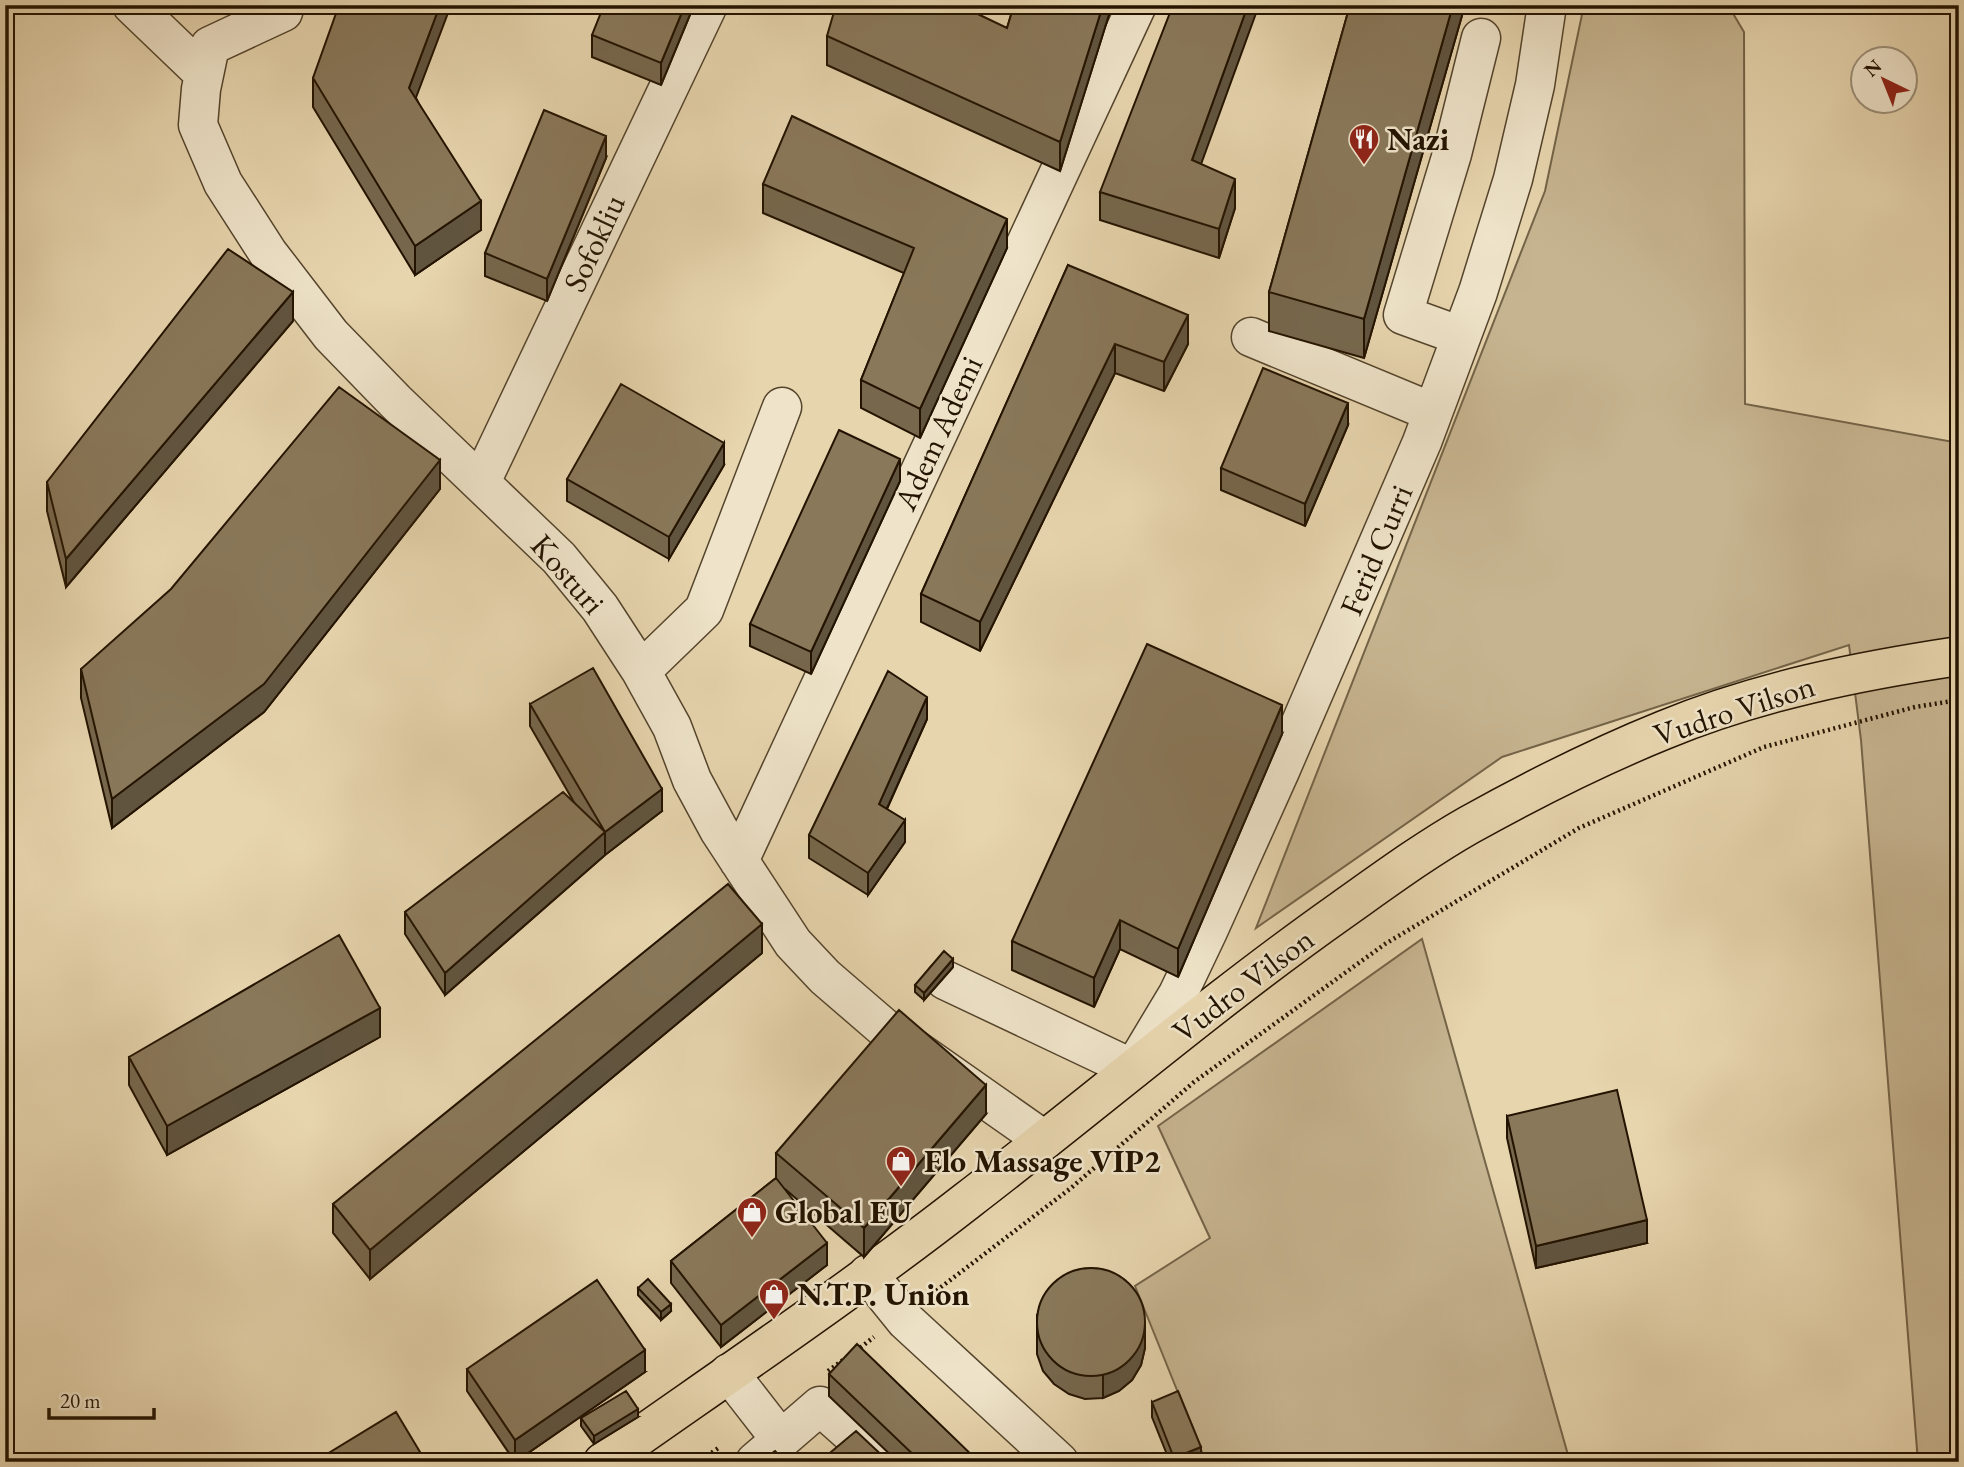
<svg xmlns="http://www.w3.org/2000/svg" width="1964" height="1467" font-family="'EB Garamond',serif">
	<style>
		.green { fill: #c6b490; stroke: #746448; stroke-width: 2 }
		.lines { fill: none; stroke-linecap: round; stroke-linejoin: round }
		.minor-casing { stroke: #54442c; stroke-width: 41 }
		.major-casing { stroke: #231300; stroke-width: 41 }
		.path { stroke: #231300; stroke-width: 4.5; stroke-dasharray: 2 3.5; stroke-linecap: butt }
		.minor { stroke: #efe4ca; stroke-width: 38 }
		.major { stroke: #e7d5ae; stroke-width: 38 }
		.wall { fill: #76674d; stroke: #231300; stroke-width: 2 }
		.shaded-wall { fill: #60543f; stroke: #231300; stroke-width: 2 }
		.building { fill: #89785a; stroke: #231300; stroke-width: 2 }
		.labels { text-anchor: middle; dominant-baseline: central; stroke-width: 5; stroke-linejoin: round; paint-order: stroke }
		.poi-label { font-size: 32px; font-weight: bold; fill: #231300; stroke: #efe4ca; text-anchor: start }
		.street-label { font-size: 32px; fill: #231300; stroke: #efe4ca }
	</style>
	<rect width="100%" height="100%" fill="#e7d5ae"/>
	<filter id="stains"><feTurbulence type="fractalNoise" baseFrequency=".00286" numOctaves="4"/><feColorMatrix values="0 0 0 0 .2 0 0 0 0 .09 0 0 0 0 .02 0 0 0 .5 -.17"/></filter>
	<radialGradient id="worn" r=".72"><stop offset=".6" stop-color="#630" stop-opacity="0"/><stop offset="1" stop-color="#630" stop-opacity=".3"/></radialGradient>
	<path class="green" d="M1584,5H1728L1744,32L1745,404L1959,443V1462H1918L1861,740L1849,645L1502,757L1256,928L1545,191Z
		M1422,939L1570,1462H1206L1135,1286L1210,1238L1158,1126Z"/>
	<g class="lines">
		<g class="minor-casing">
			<path id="minor" d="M132,5L204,74
				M285,5L283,12L210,46L201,89L198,125L223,183L268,253L331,335L396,402L559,558L600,608L641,671L672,727L692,780L719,830L793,943L825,977L883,1027L1044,1140
				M1461,336L1403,315L1452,154L1481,38
				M1251,337L1432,412
				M481,482L708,5
				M641,671L704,610L782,407
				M739,861L1137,5
				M945,980L1133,1069L1178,994L1208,931L1280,771L1422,442L1478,292L1513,179L1535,85L1547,5
				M868,1274L906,1321L1059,1462
				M729,1373L781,1440
				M755,1462L820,1406L883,1462"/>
		</g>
		<g class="major-casing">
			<path id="major" d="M603,1462C725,1376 850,1292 968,1200C1093,1104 1213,1001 1342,910C1383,881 1425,850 1469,825C1532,790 1597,757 1664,730C1758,691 1859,671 1959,656"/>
		</g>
		<path class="path" d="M932,1294L1071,1188L1194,1082L1385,944L1579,828L1764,747L1915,707L1959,700
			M856,1351L874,1337
			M828,1371L843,1360
			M698,1462L720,1447"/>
		<use href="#minor" class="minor"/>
		<use href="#major" class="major"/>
	</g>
	<path class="wall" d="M694,5L661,85L592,57V35Z
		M1014,5H1112L1060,171L827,65V36L1007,28Z
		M1350,5H1465L1364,358L1269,331V292Z
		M313,78L416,98L481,230L415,275L313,107Z
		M606,158L547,301L485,276V253Z
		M1201,164L1235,208L1219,258L1100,220V192Z
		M763,184L1007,248L920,438L861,408V380L904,273L763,213Z
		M1068,265L1188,344L1164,391L1115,373L980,651L921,622V594Z
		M293,321L66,587L47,511V482Z
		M1348,425L1305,526L1221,490V468Z
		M724,465L669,559L567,501V479Z
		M900,481L811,674L750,646V624Z
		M440,489L264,712L112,828L81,698V669Z
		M530,704L662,811L605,855L445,995L405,934V912L575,804L530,726Z
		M927,719L887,809L905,842L868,895L809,858V835Z
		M1282,734L1178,977L1120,949L1094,1007L1012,970V941Z
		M762,953L370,1279L333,1233V1204Z
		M953,967L924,1000L915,992V985Z
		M380,1037L167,1155L129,1085V1057Z
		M986,1114L864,1257L785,1189L827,1265L721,1347L671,1283V1261L776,1178V1153Z
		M1507,1116L1647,1243L1536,1268L1507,1138Z
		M638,1288L671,1311L661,1320L638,1295Z
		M1037,1315L1145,1348L1141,1365L1132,1380L1119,1391L1103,1398L1085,1399L1069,1394L1054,1384L1043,1371L1037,1354Z
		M467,1369L645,1372L515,1462L467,1391Z
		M829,1374L979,1462H898L829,1396Z
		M1152,1402L1201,1462H1170L1152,1417Z
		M638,1417L594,1444L581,1426V1418Z"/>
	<path class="shaded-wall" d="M440,5H451L409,116V88Z
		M685,5H694L661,85V63Z
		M1103,5H1112L1060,171V142Z
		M1248,5H1259L1192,189V160Z
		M1453,5H1465L1364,358V319Z
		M606,136V158L547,301V279Z
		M1235,179V208L1219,258V229Z
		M481,201V230L415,275V246Z
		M1007,219V248L920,438V409Z
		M293,292V321L66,587V559Z
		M1188,315V344L1164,391V362Z
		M1115,344V373L980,651V622Z
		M1348,403V425L1305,526V504Z
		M724,443V465L669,559V537Z
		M900,459V481L811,674V652Z
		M440,460V489L264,712L112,828V799Z
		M927,697V719L879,826V804Z
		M1282,705V734L1178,977V949Z
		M662,789V811L605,855V832Z
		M905,820V842L868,895V873Z
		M605,832V855L445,995V973Z
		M1120,920V949L1094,1007V978Z
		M762,924V953L370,1279V1250Z
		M953,959V967L924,1000V993Z
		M380,1008V1037L167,1155V1126Z
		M986,1085V1114L864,1257V1228Z
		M1647,1220V1243L1536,1268V1246Z
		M827,1243V1265L721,1347V1325Z
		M671,1304V1311L661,1320V1312Z
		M1145,1325V1348L1141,1365L1132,1380L1119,1391L1103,1398V1375Z
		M645,1350V1372L515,1462V1440Z
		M638,1409V1417L594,1444V1436Z
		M1201,1447V1462H1174V1458Z"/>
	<path class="building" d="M339,5H440L409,88L481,201L415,246L313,78Z
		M604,5H685L661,63L592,35Z
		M836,5H959L1007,28L1014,5H1103L1060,142L827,36Z
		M1173,5H1248L1192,160L1235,179L1219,229L1100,192Z
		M1350,5H1453L1364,319L1269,292Z
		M544,110L606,136L547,279L485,253Z
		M792,116L1007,219L920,409L861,380L914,248L763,184Z
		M228,249L293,292L66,559L47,482Z
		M1068,265L1188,315L1164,362L1115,344L980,622L921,594Z
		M1263,368L1348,403L1305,504L1221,468Z
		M621,384L724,443L669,537L567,479Z
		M339,387L440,460L264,684L112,799L81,669L171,589Z
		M839,430L900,459L811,652L750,624Z
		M1147,644L1282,705L1178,949L1120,920L1094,978L1012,941Z
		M593,668L662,789L605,832L530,704Z
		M888,671L927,697L879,804L905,820L868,873L809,835Z
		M563,792L605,832L445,973L405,912Z
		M728,884L762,924L370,1250L333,1204Z
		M339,935L380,1008L167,1126L129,1057Z
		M944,951L953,959L924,993L915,985Z
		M899,1010L986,1085L864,1228L776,1153Z
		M1617,1090L1647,1220L1536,1246L1507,1116Z
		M776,1178L827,1243L721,1325L671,1261Z
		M1037 1322a54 54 0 1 1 108 0a54 54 0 1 1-108 0Z
		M648,1279L671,1304L661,1312L638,1288Z
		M597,1280L645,1350L515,1440L467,1369Z
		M857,1344L979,1462H921L829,1374Z
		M626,1391L638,1409L594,1436L581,1418Z
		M1178,1391L1201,1447L1174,1458L1152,1402Z
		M396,1412L426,1462H314Z
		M856,1431L889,1462H819Z
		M775,1451L785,1462H760Z"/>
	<defs>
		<g id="restaurant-pin" transform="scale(1.575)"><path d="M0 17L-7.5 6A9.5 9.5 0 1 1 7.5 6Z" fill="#8f2418" stroke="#efe4ca"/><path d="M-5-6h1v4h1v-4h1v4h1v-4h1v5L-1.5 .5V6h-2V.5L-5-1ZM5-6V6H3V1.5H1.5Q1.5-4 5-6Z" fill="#fff"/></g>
		<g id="shop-pin" transform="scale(1.575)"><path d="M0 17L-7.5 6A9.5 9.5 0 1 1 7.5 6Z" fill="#8f2418" stroke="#efe4ca"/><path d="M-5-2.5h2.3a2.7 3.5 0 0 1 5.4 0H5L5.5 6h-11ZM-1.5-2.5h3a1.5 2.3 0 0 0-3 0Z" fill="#fff"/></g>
	</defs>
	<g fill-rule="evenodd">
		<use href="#restaurant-pin" x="1364" y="139"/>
		<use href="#shop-pin" x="901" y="1161"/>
		<use href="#shop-pin" x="752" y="1212"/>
		<use href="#shop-pin" x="774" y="1294"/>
	</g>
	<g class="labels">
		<g class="poi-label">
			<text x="1387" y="139">Nazi</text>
			<text x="924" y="1161">Flo Massage VIP2</text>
			<text x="775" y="1212">Global EU</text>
			<text x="797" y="1294">N.T.P. Union</text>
		</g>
		<g class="street-label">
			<text transform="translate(594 243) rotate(-65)">Sofokliu</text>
			<text transform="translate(938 433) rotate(-65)">Adem Ademi</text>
			<text transform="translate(1376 550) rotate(-67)">Ferid Curri</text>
			<text transform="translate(568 574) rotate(49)">Kosturi</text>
			<text transform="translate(1734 710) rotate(-18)">Vudro Vilson</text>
			<text transform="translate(1243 985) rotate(-37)">Vudro Vilson</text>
		</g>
	</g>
	<rect width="1964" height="1467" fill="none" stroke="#e7d5ae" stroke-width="28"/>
	<rect x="7" y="7" width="1950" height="1453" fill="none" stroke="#231300" stroke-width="3.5"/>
	<rect x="14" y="14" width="1936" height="1439" fill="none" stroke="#231300" stroke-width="2"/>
	<g transform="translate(1884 80) rotate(317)"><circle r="33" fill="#efe4ca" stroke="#9d9079" stroke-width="2"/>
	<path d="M0-5L12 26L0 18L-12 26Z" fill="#8f2418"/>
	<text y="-10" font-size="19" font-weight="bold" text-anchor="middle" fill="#231300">N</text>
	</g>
	<path d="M49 1408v10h105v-10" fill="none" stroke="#231300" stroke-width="3.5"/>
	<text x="60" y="1408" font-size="21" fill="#231300" stroke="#efe4ca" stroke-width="5" paint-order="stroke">20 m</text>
	<rect width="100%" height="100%" filter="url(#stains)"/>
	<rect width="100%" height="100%" fill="url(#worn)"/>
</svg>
